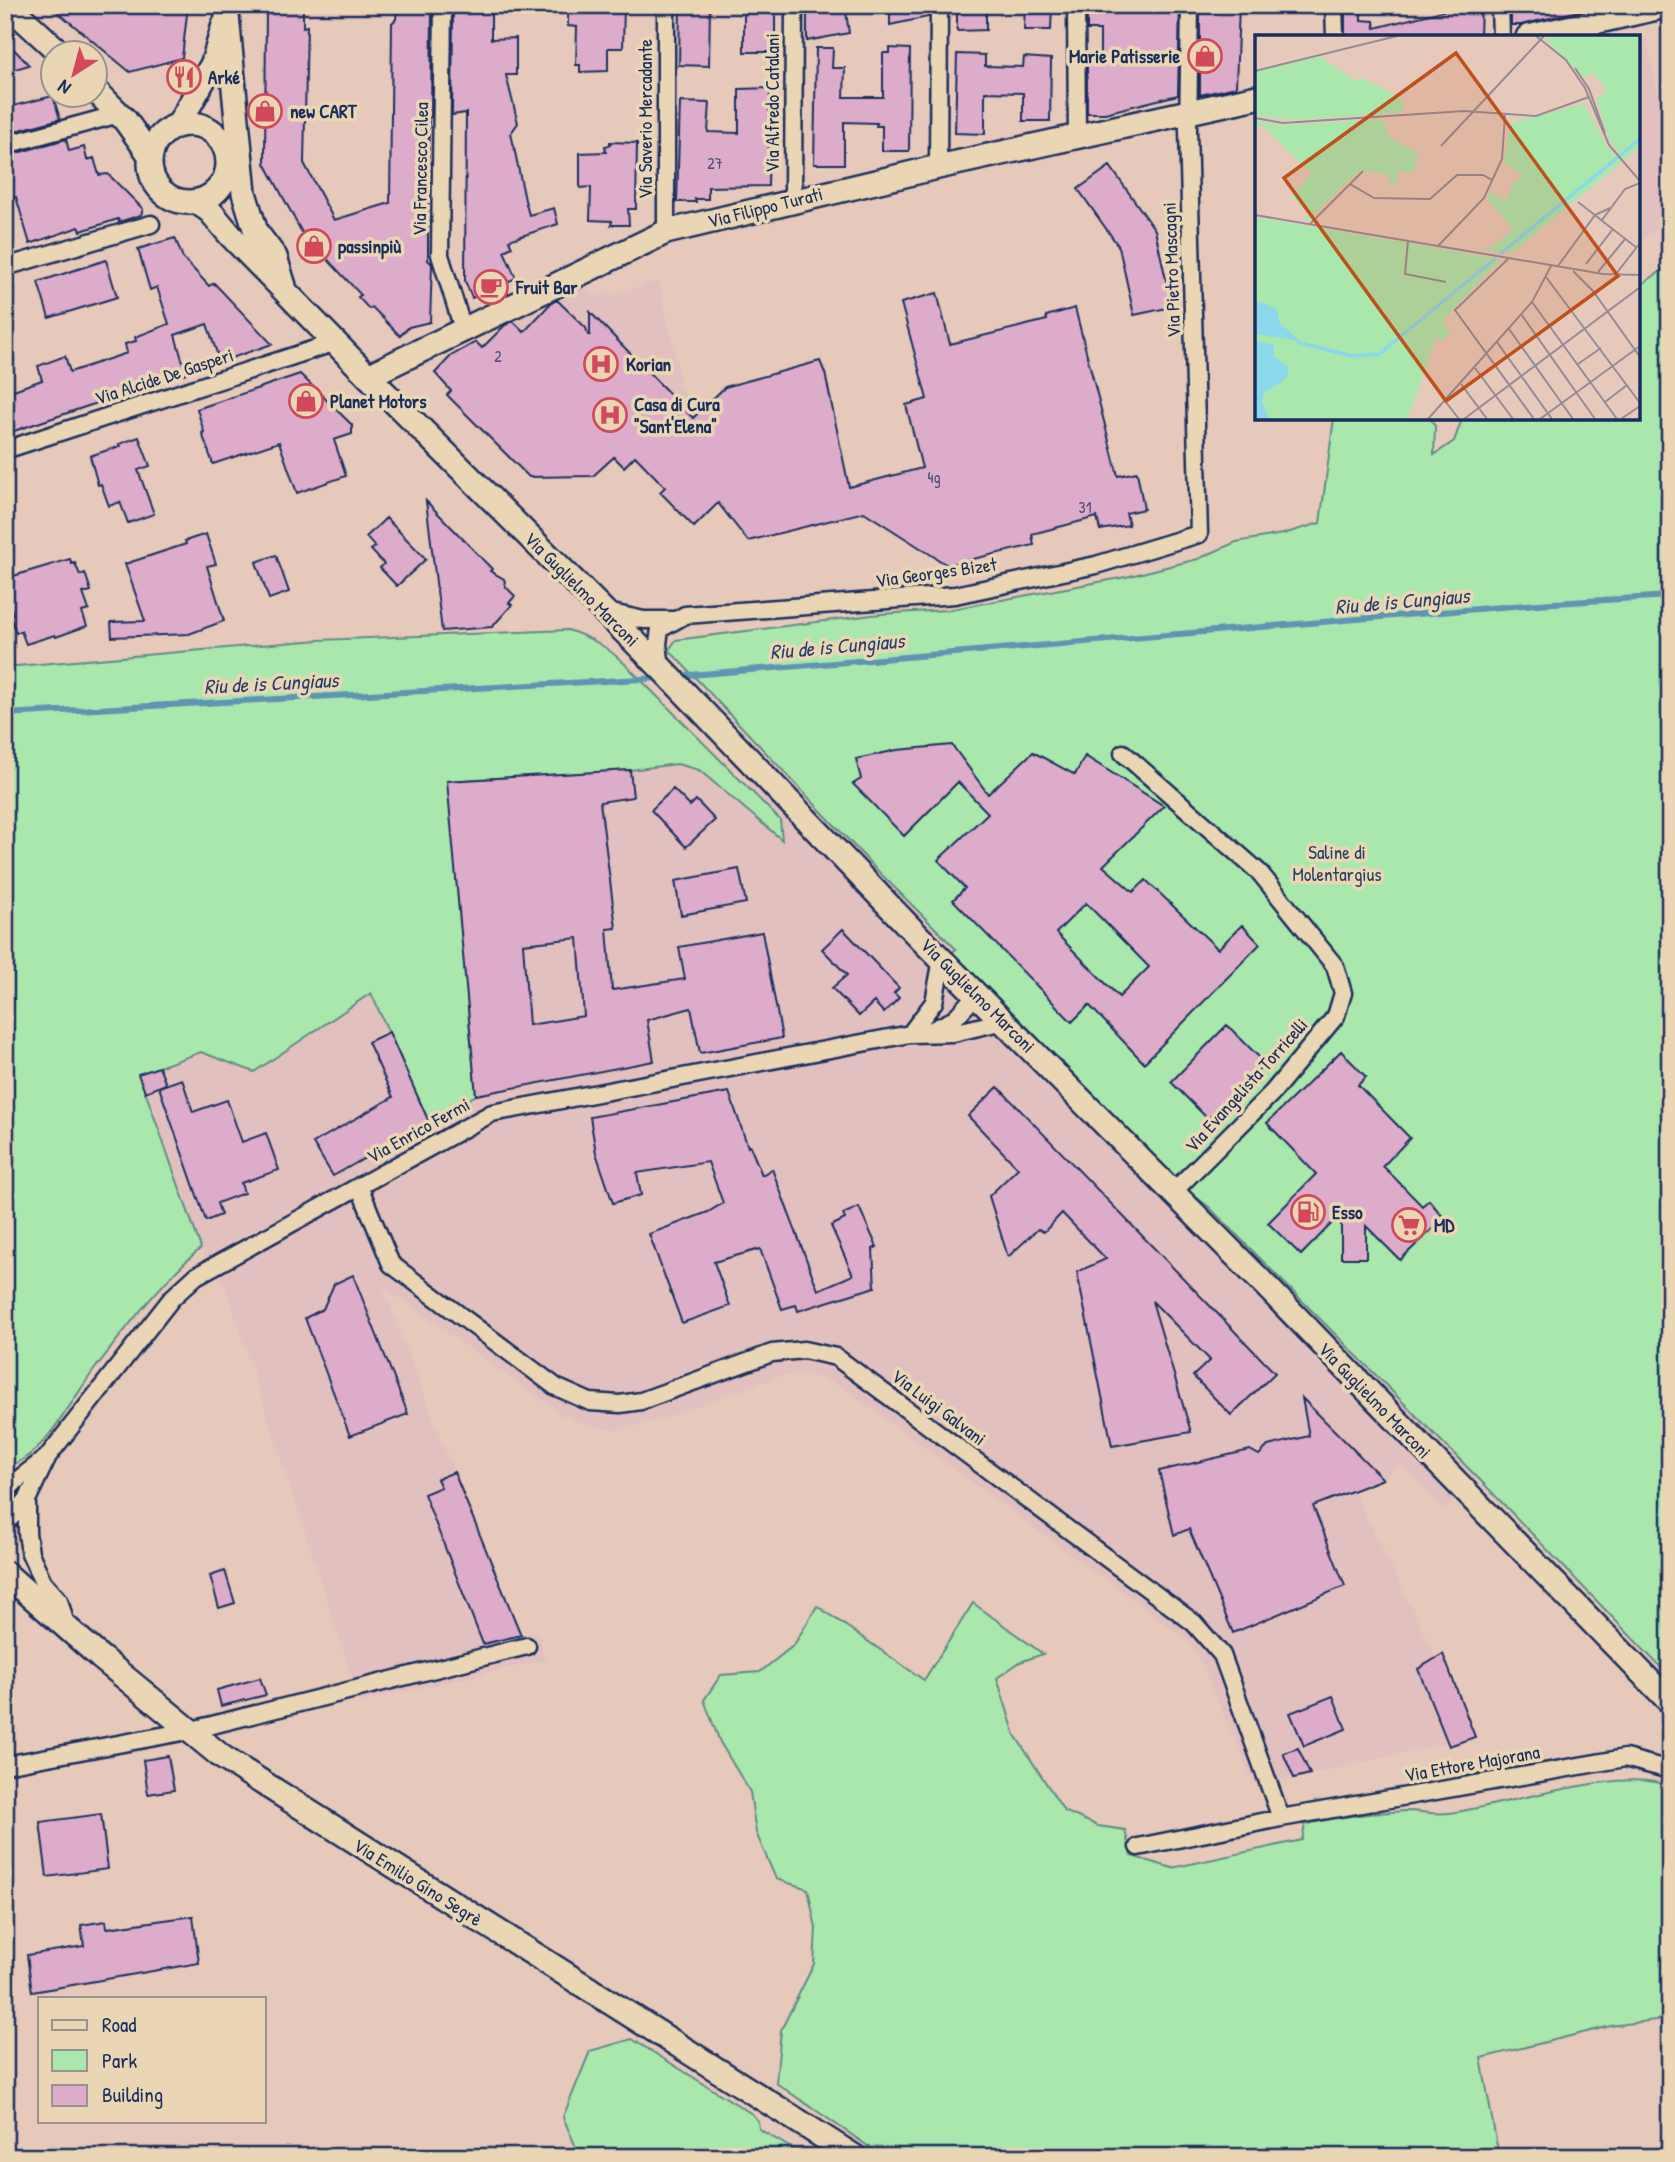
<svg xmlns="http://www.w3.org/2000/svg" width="1675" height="2162" font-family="'Patrick Hand',sans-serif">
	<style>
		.built { fill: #e3c0c0 }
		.green { fill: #aae7ad; stroke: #628b86; stroke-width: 2 }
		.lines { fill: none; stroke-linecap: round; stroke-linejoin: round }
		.stream { stroke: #5e94b2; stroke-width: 6 }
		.building { fill: #ddaccb; stroke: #1b2f5e; stroke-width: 2; fill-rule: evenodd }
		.street-casing { stroke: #1b2f5e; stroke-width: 21 }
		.secondary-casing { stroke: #1b2f5e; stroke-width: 28 }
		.street { stroke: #ead6b4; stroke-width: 16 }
		.secondary { stroke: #ead6b4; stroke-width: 23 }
		.labels { text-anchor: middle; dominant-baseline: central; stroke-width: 7; stroke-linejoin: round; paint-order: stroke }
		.number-label { font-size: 16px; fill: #4c4e79 }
		.poi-label { font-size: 19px; font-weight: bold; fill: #1b2f5e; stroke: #ead6b4; text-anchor: start }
		.street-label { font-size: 19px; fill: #1b2f5e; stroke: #ead6b4 }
		.park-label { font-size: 19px; fill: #294166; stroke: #ead6b4 }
		.water-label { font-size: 21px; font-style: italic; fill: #26406c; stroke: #ead6b4 }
		.inset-river { fill: none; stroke: #8bd8ea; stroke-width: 3.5 }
		.inset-road { fill: none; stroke: #958b96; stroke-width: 2 }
		.view { fill: #bf511c; fill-opacity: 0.15; stroke: #bf511c; stroke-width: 3.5 }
		.inset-edge { fill: none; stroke: #1b2f5e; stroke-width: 3.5 }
	</style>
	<rect width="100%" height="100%" fill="#e6c9bb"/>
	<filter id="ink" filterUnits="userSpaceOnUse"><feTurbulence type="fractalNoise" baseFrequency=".0143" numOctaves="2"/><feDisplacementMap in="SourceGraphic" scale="14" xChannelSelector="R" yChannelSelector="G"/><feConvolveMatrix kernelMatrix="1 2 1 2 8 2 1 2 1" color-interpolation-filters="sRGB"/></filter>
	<g filter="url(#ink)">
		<path class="built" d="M1646,38L1670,150V220L1638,242V40Z
			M659,281L681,381L677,385L710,421L635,456L624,467L496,334L511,319L515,322L529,314L543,310L555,299L589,282L587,288L596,295L608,291L610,295Z
			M854,749L1505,1451L1446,1510L1399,1465L1383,1479L1354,1491L1475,1737L1255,1787L1200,1661L1186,1639L844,1389L829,1381L806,1375L780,1376L659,1420L629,1428L612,1430L590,1426L562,1415L383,1287L454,1472L521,1635L539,1633L545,1660L360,1702L226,1289L202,1252L138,1074L201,1052L254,1072L371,993L429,1122L447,781L630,770L677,764L699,770L781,839L780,820L747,786L776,764Z"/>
		<path class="green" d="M1670,265V1677L1481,1481L1208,1206L1181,1186L951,954L956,949L875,868L669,650L676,640L880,614L947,610L1126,577L1198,559L1236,542L1283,534L1320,523L1334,418H1430L1435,426L1434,455L1454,441L1461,422L1465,418H1638V287Z
			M568,630C594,639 606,646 626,665L780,820L782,840L699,770L677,764L630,770L448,781L476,1095L429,1122L371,993L254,1072L201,1052L139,1074L201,1248C160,1283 127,1327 94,1370C70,1402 45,1456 5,1468V667L319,640Z
			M973,1603L1043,1654L1020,1662L997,1678L1015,1735L1064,1811L1098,1826L1125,1830L1131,1856L1172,1868L1302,1840L1305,1825C1337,1816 1373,1813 1406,1811C1420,1811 1435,1815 1449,1813C1500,1807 1627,1764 1670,1787V2018L1611,2026L1481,2058L1499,2157H884L776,2083L781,2030L814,1964L816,1928L808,1889L776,1879L756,1833L750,1792L720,1742L704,1700L721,1675L760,1672L794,1645L817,1606L924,1680Z
			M632,2039L752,2114L758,2121L759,2129L793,2149L810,2151L822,2157H580L563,2117L590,2051Z"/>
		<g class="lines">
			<path class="stream" d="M678,676L1538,604L1670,596
				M5,714L660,678"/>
		</g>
		<path class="building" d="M49,5H188L182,58L130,72Z
			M266,5H303V27L307,26L304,163L334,220L390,203L392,23L396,19L397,5H430V12L432,11L431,117L429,118L428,190V260L432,264L430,322L409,327L400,336L372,307L369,309L358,297L361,295L301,231L265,163Z
			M463,5H491V39L516,38V75H506L518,123L511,133L525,200L529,215L554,208L558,224L509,240L512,247L504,251L516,278L472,298L465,281L466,113L452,115L453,7Z
			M568,5H624L623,48H608V71L580,72V65H576L577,27L568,26Z
			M680,5H710L709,66L679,65Z
			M744,5H775V52H744Z
			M807,5H845L849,33L807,41Z
			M890,5H928V17L890,25Z
			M957,5H986V30L957,31Z
			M1025,5H1052L1051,30H1024Z
			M1087,5H1180L1178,95L1105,113H1087V61L1100,62V30H1087Z
			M1200,5H1239L1236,87L1200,95Z
			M1345,5H1361V20L1374,21L1375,28L1450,9V5H1481L1480,37H1345Z
			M1511,5H1583V10L1521,25H1511Z
			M5,40L29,65L5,72Z
			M816,48H833L832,68H845L844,97H883V53H890V48L910,49L909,151H882V126H876L877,123L844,122V164H814Z
			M957,54L985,55V66L1023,67L1024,57L1051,59L1050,121H1023V93L985,92V134L955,133Z
			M770,88L768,186L708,187V199H695L696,202H677L680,102L710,103L708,132L739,133V89Z
			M53,96L60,119L5,134V108Z
			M66,139L69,151L84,147L87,160L94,158L99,175L108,174L143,209L141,215L119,222L118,219L81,231L79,227L30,244L16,197L5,200V167L13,165L10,155Z
			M610,142L637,143L636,209H628L629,225H611L612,221L590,220L591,187L580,188V153L606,152L605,146L610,145Z
			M1110,166L1155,230L1172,307L1134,315L1119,247L1078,189Z
			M175,238L183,258L209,286L214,283L272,344L220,362L207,324L175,335L186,373L5,434V393L42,380L38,366L65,356L70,372L127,353L125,344L136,341L135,337L169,324L157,287L150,290L138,249Z
			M106,260L117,297L49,318L38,282Z
			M937,293L950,344L1047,320L1046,316L1075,308L1118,476L1137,472L1144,509L1126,513L1129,525L1100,530L1097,517L1032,534L1034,545L947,565L864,512L748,541L718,503L694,527L660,492L665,487L635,456L624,467L614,457L593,476L529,477L447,395L451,391L435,373L451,356L476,342L482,348L504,326L513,321L524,332L550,304L557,300L586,328L588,335H590V312L693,418L725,387L820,361L825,373L849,487L922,468L906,405L927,399L901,303Z
			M300,374L352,425V434L334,440L346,476L297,493L279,442L213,464L202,433L204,432L197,409Z
			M139,437L150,466L138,470L154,514L128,523L120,502L109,506L101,484L98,485L90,456L120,446L119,444Z
			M426,501L492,569L490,571L504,579L506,587L515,596L509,603L512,605L492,627L442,631Z
			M386,518L426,559L397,586L380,568L384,564L371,550L375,547L366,537Z
			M206,534L216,564L207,566L224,621L189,634L112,637L111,622L145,621L125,564L186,544L185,541Z
			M276,555L289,592L269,599L256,562Z
			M70,559L72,564L75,563L80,575L85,573L91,591L83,593L89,610L82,612L87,626L56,637L55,635L26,644L21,631L16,633L10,615L13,614L7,597L12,596L8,583L12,582L10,577Z
			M952,745L988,794L1033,752L1075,775L1085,756L1164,806L1103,866L1133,892L1146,880L1218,949L1242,925L1260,944L1144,1063L1089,1005L1072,1022L953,900L965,888L938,860L988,813L958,782L904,836L853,784L861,779L856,759L897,750ZM1086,903L1149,967L1119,997L1056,933Z
			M630,770L633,797L600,802L616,928L607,929L612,990L685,979L679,947L762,932L782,1038L700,1053L691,1008L647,1020L654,1061L476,1095L447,781ZM578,938L584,1016L529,1025L523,944Z
			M673,789L690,806L696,800L715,820L686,847L651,810Z
			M739,869L746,903L681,915L675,881Z
			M843,929L899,988L894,993L899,998L884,1013L874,1002L859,1016L832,988L847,975L822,949Z
			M1227,1025L1265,1063L1208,1119L1171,1082Z
			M389,1032L429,1122L333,1176L313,1143L393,1097L368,1042Z
			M1341,1051L1366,1077L1358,1085L1410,1138L1383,1166L1422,1206L1429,1200L1444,1218L1400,1260L1366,1226V1258H1341V1214L1301,1255L1268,1223L1316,1174L1267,1123Z
			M159,1067L166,1084L145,1092L138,1074Z
			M182,1079L193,1112L227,1100L242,1142L266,1133L279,1170L241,1183L244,1193L217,1203L221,1215L206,1221L159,1087Z
			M998,1087L1275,1373L1231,1415L1193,1376L1210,1360L1152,1301L1191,1432L1112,1446L1077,1272L1106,1259L1062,1213L1044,1232L1038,1229L1008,1257L989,1196L1018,1168L968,1116Z
			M729,1092L748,1147L750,1146L762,1175L772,1169L818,1290L853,1275L831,1226L845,1219L843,1214L859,1207L877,1247L873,1249L875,1287L798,1311L796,1305L782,1309L760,1249L714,1262L730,1306L682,1323L649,1234L708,1212L723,1203L708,1162L637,1173L641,1195L613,1203L596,1153L590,1117Z
			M353,1275L408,1414L350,1436L305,1318L323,1309L334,1284Z
			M1302,1398L1383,1479L1313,1506L1345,1586L1233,1633L1189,1529L1174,1535L1159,1471L1250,1450L1259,1455L1268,1446L1309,1436Z
			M454,1472L521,1635L483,1644L424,1494L441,1487L437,1479Z
			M225,1571L235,1603L219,1608L210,1576Z
			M1443,1654L1475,1737L1449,1746L1418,1669Z
			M260,1678L266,1695L221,1706L217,1690Z
			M1333,1696L1346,1729L1304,1746L1290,1713Z
			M1298,1748L1310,1774L1294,1778L1283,1753Z
			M168,1756L174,1790L148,1794L143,1760Z
			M101,1814L108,1869L47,1877L40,1822Z
			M193,1916L199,1963L32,1992L27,1955L84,1946L81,1925L106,1921L107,1928Z"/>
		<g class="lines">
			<g class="street-casing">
				<path id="street" d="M443,5L440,255L463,329
					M1076,5L1077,137
					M1334,5L1335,37
					M1500,5L1501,37
					M5,145L119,114
					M938,167L939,5
					M793,200L794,5
					M666,232V5
					M5,267L151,224
					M5,450L336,342
					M607,612L644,620H674
					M661,668L658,644L660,629L685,615L955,595L1096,565L1199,534L1188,130L1190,5
					M1123,753L1260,873L1335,966L1343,993L1336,1016L1272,1093L1173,1192
					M930,1031L953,1020L977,994
					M910,1034L934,1002L942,959
					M359,1186L391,1264L556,1387L590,1402L620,1404L641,1401L772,1353L804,1350L836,1357L1194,1623L1222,1655L1281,1818L1138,1847
					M5,1492L16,1481L46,1458
					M5,1524L27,1500
					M66,1625L59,1600L43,1582L30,1553L27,1533V1500L48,1456L172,1298L196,1276L492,1113L910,1034L953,1033L1004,1021
					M5,1765L188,1731L527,1646
					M1281,1818L1625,1758L1670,1770"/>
			</g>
			<g class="secondary-casing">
				<path id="secondary" d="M8,5L59,52
					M226,5L244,193L256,232L275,257L284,286
					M1528,37L1670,5
					M94,89L125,120L150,155
					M150 163a39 39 0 1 1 78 0a39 39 0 1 1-78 0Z
					M179,124L213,63L224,25
					M197,202L210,211L231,236L368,376L661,668L919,937L1269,1289L1670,1702
					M368,376L666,232L938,167L1257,97
					M5,1573L100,1657L222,1757L855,2157"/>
			</g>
			<use href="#street" class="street"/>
			<use href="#secondary" class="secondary"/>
		</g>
	</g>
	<defs>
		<g id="shop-ring" transform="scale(1.75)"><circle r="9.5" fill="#ead6b4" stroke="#d1495b" stroke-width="1.5"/><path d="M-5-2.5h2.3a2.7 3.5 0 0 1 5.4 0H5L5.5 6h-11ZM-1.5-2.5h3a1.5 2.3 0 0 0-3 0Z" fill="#d1495b"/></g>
		<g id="restaurant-ring" transform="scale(1.75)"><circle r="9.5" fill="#ead6b4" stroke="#d1495b" stroke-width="1.5"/><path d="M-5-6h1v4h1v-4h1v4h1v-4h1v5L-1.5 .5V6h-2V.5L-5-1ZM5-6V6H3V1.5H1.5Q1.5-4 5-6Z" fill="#d1495b"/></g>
		<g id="cafe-ring" transform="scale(1.75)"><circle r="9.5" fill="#ead6b4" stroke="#d1495b" stroke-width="1.5"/><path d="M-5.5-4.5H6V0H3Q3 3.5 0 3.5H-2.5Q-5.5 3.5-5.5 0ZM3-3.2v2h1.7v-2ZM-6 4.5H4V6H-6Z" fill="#d1495b"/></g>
		<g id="hospital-ring" transform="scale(1.75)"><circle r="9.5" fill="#ead6b4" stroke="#d1495b" stroke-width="1.5"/><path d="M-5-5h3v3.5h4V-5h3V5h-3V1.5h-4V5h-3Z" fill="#d1495b"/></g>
		<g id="fuel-ring" transform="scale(1.75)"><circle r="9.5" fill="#ead6b4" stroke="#d1495b" stroke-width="1.5"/><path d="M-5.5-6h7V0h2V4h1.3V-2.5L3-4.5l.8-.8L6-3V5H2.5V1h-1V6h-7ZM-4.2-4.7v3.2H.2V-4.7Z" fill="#d1495b"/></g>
		<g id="supermarket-ring" transform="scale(1.75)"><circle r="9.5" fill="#ead6b4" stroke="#d1495b" stroke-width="1.5"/><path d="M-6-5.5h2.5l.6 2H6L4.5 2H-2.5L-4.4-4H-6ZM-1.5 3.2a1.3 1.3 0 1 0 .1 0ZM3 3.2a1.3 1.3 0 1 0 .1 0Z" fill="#d1495b"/></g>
	</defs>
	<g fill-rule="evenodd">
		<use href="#shop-ring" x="1205" y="56"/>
		<use href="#restaurant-ring" x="184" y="77"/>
		<use href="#shop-ring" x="265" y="111"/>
		<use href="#shop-ring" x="314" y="246"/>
		<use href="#cafe-ring" x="491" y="287"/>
		<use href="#hospital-ring" x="601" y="364"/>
		<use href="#shop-ring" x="306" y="401"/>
		<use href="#hospital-ring" x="610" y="415"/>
		<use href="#fuel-ring" x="1308" y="1212"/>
		<use href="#supermarket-ring" x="1409" y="1225"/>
	</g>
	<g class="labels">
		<g class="number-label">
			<text x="715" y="163">27</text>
			<text x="498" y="356">2</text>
			<text x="934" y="477">4g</text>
			<text x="1085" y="507">31</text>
		</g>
		<g class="poi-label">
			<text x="1180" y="56" text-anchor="end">Marie Patisserie</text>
			<text x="208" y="77">Arké</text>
			<text x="290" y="111">new CART</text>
			<text x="338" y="246">passinpiù</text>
			<text x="516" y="287">Fruit Bar</text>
			<text x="626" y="364">Korian</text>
			<text x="330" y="401">Planet Motors</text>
			<text x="634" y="404">Casa di Cura<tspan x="634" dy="22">"Sant'Elena"</tspan></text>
			<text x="1332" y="1212">Esso</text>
			<text x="1434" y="1225">MD</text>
		</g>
		<g class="street-label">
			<text transform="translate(772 103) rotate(-90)">Via Alfredo Catalani</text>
			<text transform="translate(645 119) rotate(-90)">Via Saverio Mercadante</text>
			<text transform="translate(420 169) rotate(-89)">Via Francesco Cilea</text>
			<text transform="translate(765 207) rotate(-14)">Via Filippo Turati</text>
			<text transform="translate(1171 270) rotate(-92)">Via Pietro Mascagni</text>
			<text transform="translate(164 376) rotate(-18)">Via Alcide De Gasperi</text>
			<text transform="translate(936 572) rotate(-8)">Via Georges Bizet</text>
			<text transform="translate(582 589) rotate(45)">Via Guglielmo Marconi</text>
			<text transform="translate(978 995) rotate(45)">Via Guglielmo Marconi</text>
			<text transform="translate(1246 1085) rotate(-48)">Via Evangelista Torricelli</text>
			<text transform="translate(418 1130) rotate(-29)">Via Enrico Fermi</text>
			<text transform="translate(1375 1400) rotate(46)">Via Guglielmo Marconi</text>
			<text transform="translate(939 1407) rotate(37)">Via Luigi Galvani</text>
			<text transform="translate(1472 1763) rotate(-10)">Via Ettore Majorana</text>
			<text transform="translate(418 1882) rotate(32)">Via Emilio Gino Segrè</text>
		</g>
		<g class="park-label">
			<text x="1337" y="852">Saline di<tspan x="1337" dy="22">Molentargius</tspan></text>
		</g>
		<g class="water-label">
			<text transform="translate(1402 601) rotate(-5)">Riu de is Cungiaus</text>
			<text transform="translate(837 646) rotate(-5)">Riu de is Cungiaus</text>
			<text transform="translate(271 683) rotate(-3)">Riu de is Cungiaus</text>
		</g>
	</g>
	<g transform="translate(1255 35)">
		<rect width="385" height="385" fill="#e6c9bb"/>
		<path d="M295,1H385V112L257,218L221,215L236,213L258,194L232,164L235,157L251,166L257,149L268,141L249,127L255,88L329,69L353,112L360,121L364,119L354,104L341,64L351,56L348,51L338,38L330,43L291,5ZM64,21L101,46L107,43L126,52L147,65L149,74L145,78L41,85L0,81V37ZM127,84L135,103L163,118L159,137H142L143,149H132L135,142L129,138L103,136L54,185H49L54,177L36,162L56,139L7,90L0,93V85L26,90ZM0,182L246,224L188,285L195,298L187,306L181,302L153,384H0Z" fill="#aae7ad"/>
		<path d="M0,265L22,274L25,288L45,306L0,299ZM0,305L19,310L18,321L34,332L31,344L9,358L7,366L14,384H0Z" fill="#8bd8ea"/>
		<path class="inset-river" d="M245,219L385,104M42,307L97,321L124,319L241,223"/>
		<path class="inset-road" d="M281,1L311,25M311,25L330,53L354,110L385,146M320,33L334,54L350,98M0,36L142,1M0,83L28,88L209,76L281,81L334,62M186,111L289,1M108,136L95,149L119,163L175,164L202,140H228L237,145M323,167L382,213M0,180L348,239L385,240M347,185L370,154L385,148M55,189L95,149M153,206L150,239L191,247M183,211L229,163L247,124L250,80M253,224L200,275L279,384M331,229L358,194M303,231L340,180L355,173M318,236L338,256L385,322M343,237L370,204M361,239L385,208M291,242L385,368M277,267L362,384M266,279L340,384M254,294L318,384M242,307L297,384M323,329L346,313M220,333L258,384M206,349L232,384M190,366L204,384M350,367L372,350M173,384L277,267L296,231M209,384L384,253M285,384L385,311M366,384L385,371"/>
		<path class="view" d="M201,18L363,241L191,366L29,143Z"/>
		<rect width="385" height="385" class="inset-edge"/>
	</g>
	<rect width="1675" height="2162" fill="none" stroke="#ead6b4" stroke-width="28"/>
	<rect x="14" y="14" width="1647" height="2134" fill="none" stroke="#1b2f5e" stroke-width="2.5" filter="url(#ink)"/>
	<rect x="38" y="1997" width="228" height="126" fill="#ead6b4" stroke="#979392" stroke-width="2"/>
	<rect x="52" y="2020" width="35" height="10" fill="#ead6b4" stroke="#979392" stroke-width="2"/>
	<text x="102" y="2032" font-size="21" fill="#1b2f5e">Road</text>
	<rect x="52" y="2050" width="35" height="21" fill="#aae7ad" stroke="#979392" stroke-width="2"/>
	<text x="102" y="2068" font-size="21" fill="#1b2f5e">Park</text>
	<rect x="52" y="2085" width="35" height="21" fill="#ddaccb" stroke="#979392" stroke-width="2"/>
	<text x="102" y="2102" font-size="21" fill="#1b2f5e">Building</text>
	<g transform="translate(74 74) rotate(216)"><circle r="33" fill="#ead6b4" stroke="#979392" stroke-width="2"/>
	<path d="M0-5L12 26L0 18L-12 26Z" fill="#d1495b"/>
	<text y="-10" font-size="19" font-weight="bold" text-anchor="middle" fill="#1b2f5e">N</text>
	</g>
</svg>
